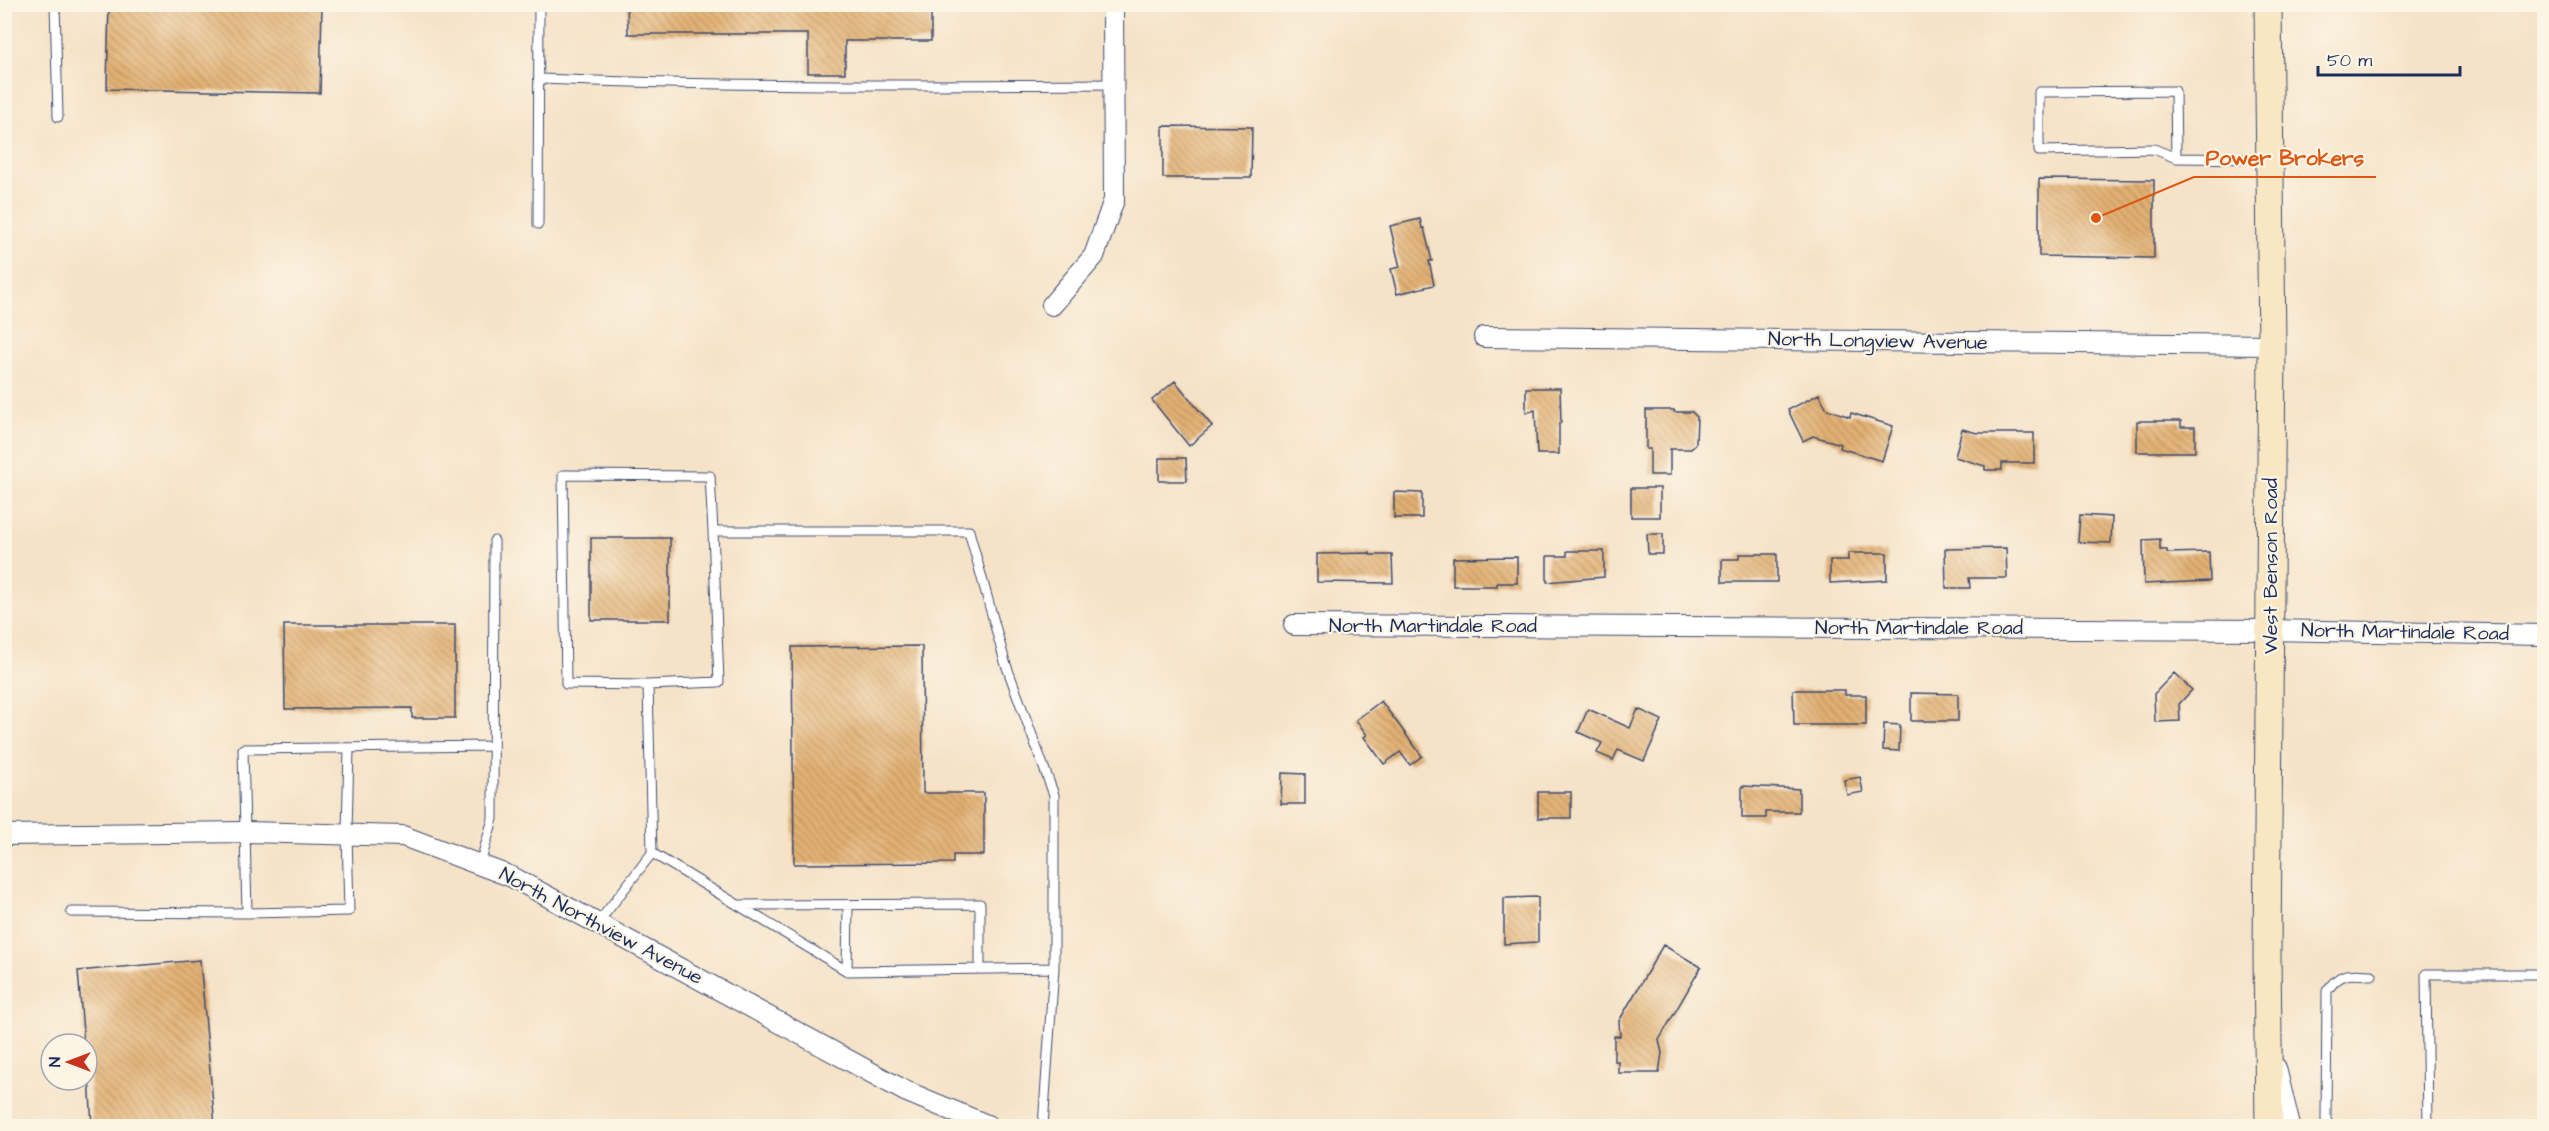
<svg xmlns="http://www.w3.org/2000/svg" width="2549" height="1131" font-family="'Architects Daughter',sans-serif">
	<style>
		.building { fill: url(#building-back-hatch) }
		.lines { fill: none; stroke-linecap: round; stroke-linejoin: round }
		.service-casing { stroke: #3c4a6e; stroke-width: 11 }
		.minor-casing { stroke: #3c4a6e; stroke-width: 22 }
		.secondary-casing { stroke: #3c4a6e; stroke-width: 29 }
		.service { stroke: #fff; stroke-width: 9 }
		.minor { stroke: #fff; stroke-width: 20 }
		.secondary { stroke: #f9e7c3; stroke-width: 27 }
		.labels { text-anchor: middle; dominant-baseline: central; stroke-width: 4.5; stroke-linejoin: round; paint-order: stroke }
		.street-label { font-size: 20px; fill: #1b2f5e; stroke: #fcf5e5 }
		.leader { fill: none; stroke: #de5710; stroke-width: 2 }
		.callout-dot { fill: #de5710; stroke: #fcf5e5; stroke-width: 2 }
		.callout-label { font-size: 21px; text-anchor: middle; font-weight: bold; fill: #de5710; stroke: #fcf5e5; stroke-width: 4.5; stroke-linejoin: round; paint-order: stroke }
	</style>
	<defs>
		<pattern id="building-back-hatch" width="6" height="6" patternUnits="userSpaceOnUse" patternTransform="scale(1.5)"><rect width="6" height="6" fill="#e3b172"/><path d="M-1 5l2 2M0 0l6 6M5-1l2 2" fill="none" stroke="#b79061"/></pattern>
	</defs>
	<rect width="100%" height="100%" fill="#fcf5e5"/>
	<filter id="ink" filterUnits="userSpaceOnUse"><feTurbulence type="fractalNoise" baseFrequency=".0167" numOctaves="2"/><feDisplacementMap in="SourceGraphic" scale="12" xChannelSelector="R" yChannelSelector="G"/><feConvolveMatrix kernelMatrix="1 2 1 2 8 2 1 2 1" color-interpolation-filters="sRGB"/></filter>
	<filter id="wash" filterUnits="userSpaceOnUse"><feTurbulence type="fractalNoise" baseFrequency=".008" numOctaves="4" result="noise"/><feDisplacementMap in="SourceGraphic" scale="24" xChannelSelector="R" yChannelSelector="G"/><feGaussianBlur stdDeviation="1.35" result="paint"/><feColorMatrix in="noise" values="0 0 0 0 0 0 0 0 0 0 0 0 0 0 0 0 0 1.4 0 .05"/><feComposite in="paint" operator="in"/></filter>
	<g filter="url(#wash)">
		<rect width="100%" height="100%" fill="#f5e2c7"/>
		<g id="blocks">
			<path class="building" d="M109,4H322L320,93L107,89Z
				M627,4H931V41H845V73H808V34H628Z
				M1163,126L1252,127L1251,178H1163Z
				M2039,179L2154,180V258L2039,256Z
				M1420,219L1422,228H1424L1432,261H1429L1434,285L1397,294L1391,269L1400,267L1390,226Z
				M1175,381L1212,426L1189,446L1152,400Z
				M1526,388H1560L1561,423H1559V454H1537L1535,410L1526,413Z
				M1819,394L1827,409L1850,417L1851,413L1893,426L1882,461L1840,448L1841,444L1813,436L1803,441L1788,410Z
				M1646,410H1674V412H1692L1697,417L1696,443L1691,449H1670V475H1650V449H1646Z
				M2137,421H2181V427H2195V452H2137Z
				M1962,429L1977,433H2034V463H2002V470H1985V466L1955,457Z
				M1159,458H1186L1187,481H1159Z
				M1631,488H1660V517H1631Z
				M1394,492L1422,493V518H1394Z
				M2080,515L2112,517L2111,543L2078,542Z
				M1647,534H1663V554H1648Z
				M591,538H670V620H591Z
				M2160,539V550H2167V553L2209,552L2210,581L2144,584L2143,540Z
				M2006,548L2007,578H1969L1970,588H1946L1945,549Z
				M1567,551H1604V577L1547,582V556H1567Z
				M1370,553V555H1392L1393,583L1317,582V554Z
				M1848,553H1887V580L1830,583V560H1848Z
				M1739,554H1777V582H1722V559H1739Z
				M1517,557V583H1497V586H1453V558Z
				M284,625H455V718H412V708L285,709Z
				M922,646L923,793H984V855H953V863L794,864L792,647Z
				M2174,673L2192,690L2179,704L2180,721L2155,722L2154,694Z
				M1793,690H1845V695H1866V725H1794Z
				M1911,693L1958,694V721H1911Z
				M1381,701L1422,756L1410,765L1400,752L1384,764L1364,737L1367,735L1356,720Z
				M1588,709L1630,728L1638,709L1662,720L1644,761L1618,750L1613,760L1597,753L1602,743L1578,732Z
				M1884,724L1900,725L1899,751L1883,750Z
				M1282,773L1305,774V804H1281Z
				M1860,777L1863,792L1847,795L1844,780Z
				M1742,786L1799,789V812H1766V818H1742Z
				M1538,792H1571V818H1538Z
				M1538,897V942L1504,944V898Z
				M1663,945L1701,967L1659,1040L1662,1053L1659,1073H1618V1061H1614V1036H1620L1619,1021Z
				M200,960L215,1126H92L87,1044H84L78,971Z"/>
		</g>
	</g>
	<g filter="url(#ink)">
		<use href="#blocks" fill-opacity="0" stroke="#3c4a6e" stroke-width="1.5"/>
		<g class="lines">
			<g class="service-casing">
				<path id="service" d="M55,4L58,117
					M541,79C731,87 922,85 1113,84
					M2176,158L2175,91L2039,92V151L2154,149L2176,158L2267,159
					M538,224L539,4
					M648,685L719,682L713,531
					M349,748L347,833L349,911L247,913L243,749L493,746
					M652,853L648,685L566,684L563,475L710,476L713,531H969L1005,662L1054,795V968
					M480,864L493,819L494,541
					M741,905L980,904V969
					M71,912L247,913
					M598,923L652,853L847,971L1054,968L1043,1126
					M847,971L848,905
					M2330,1126L2326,1120L2327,991C2340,971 2350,974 2372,975
					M2428,1126L2426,974H2544"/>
			</g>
			<g class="minor-casing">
				<path id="minor" d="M1052,305L1094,256L1114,200L1113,4
					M1484,337L2272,345
					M1294,625L2270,630L2544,635
					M4,835L245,832L403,836L512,877L905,1091L989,1126
					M2276,1068L2290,1126"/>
			</g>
			<g class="secondary-casing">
				<path id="secondary" d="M2268,4L2272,345L2267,953L2269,1126"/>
			</g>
			<use href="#service" class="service"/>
			<use href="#minor" class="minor"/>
			<use href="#secondary" class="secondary"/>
		</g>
	</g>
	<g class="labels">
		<g class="street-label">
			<text transform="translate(1878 341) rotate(1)">North Longview Avenue</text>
			<text transform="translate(2271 566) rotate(-90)">West Benson Road</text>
			<text x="1433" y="626">North Martindale Road</text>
			<text x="1919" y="628">North Martindale Road</text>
			<text transform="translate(2405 632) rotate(1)">North Martindale Road</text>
			<text transform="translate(601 926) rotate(28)">North Northview Avenue</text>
		</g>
	</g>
	<path class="leader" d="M2096 218L2194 177H2376"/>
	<circle class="callout-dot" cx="2096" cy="218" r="6"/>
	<g class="callout-label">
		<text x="2285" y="165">Power Brokers</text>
	</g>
	<rect width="2549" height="1131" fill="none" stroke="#fcf5e5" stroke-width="24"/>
	<g transform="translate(69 1062) rotate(270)"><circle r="28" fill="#fcf5e5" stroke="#a2a6af" stroke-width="1.5"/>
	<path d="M0-4.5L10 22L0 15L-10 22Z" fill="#c8321e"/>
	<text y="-9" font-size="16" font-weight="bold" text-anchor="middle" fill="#1b2f5e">N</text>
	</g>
	<path d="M2318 66v9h142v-9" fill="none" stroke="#1b2f5e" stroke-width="3"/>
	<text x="2327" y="66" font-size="18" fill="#1b2f5e" stroke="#fcf5e5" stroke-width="4.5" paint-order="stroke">50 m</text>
</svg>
